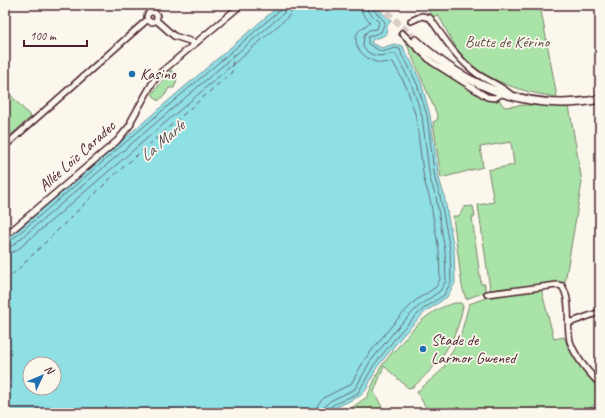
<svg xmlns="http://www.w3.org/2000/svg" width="605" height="418" font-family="Caveat,sans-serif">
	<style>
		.green { fill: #aae3a8; stroke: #7a816a }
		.water { fill: #8ee0e5; stroke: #73939b; fill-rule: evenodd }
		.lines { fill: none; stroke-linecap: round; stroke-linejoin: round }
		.shore { stroke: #656c75; stroke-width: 1 }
		.ferry { stroke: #5b4f5a; stroke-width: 1; stroke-dasharray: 5 4; stroke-linecap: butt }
		.secondary-tunnel { stroke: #d8ccc5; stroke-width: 7; stroke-dasharray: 7 3.5; stroke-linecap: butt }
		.minor-casing { stroke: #4a1f2b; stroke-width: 8 }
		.secondary-casing { stroke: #4a1f2b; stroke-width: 10 }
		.minor { stroke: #fbf7ec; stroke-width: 5 }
		.secondary { stroke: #fbf7ec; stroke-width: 7 }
		.poi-dot { fill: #1f6fb2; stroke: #fbf7ec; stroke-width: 1.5 }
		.labels { text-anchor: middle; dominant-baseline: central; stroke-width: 3.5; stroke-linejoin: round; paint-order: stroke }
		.park-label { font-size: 16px; fill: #62504a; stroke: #fbf7ec }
		.poi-label { font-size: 16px; fill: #4a1f2b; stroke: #fbf7ec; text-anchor: start }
		.street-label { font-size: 16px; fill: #4a1f2b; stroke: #fbf7ec }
		.water-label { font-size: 17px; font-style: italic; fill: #5b4f5a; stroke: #fbf7ec }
	</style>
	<rect width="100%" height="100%" fill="#fbf7ec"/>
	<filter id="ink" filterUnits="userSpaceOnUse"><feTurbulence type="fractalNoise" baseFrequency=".025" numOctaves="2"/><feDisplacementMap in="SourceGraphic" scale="8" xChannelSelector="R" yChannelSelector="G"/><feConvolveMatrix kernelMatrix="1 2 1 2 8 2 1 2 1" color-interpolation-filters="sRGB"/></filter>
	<g filter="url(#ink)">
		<path class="green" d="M426,5H540L557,97C525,93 484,81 462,55C452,44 446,28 438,15L432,17Z
			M404,37L420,56L478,93L486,100H495L498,98L504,107L525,105L569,106L582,182L565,282L542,285L541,289L554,339L564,337C571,357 585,373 600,387V398L587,413H456L452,407L437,413H429L417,392L443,369L461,334L469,304L491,296L478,205L494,202L488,170L514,165L511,142L480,147L483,167L441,178L433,122L437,120L438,117L408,47L403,40Z
			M171,70C177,77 178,79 174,88H169L165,95L158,101L152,94Z
			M5,89L31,117L5,140Z
			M473,206L475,217H472L481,284H485V292L466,299L462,286L453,216H459L464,207Z
			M455,303H461L463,306C457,341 439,364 413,387L408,388L384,366L374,392L385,413H344L367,397L380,368L394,350L395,351C411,330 428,309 455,303Z"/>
		<path class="water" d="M280,5H374L391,21L387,26L386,34L381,37L373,39L371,43L382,48L394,44L403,46L406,54L411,61L421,82L430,115L439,178L444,195L454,249L455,283L447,297L425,312L404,334L377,367L366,390L360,396L339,406L330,413H5V241ZM30,364H54V388H30Z"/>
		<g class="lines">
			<path class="shore" d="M5,243L9,242L280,10L282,5
				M5,248L12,246L283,14L287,5
				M5,254L16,251L287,18L291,13L293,5
				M316,413L318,404L325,397L351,384L365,359L393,324L415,301L436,287L440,279L439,251L430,199L424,180L416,117L407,88L393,62C389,62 385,63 380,63C367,61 350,47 358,32C361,28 366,26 370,22L362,13L361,5
				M322,413L324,407L330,401L355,389L370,362L397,328L419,306L440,291L446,281L445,251L436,197L430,179L422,116L412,86L396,54C384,54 374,61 363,47L364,35L369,30L377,29L379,22L368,11L367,5
				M327,413L328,409L333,405L358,393L374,365L401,331L423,309L444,295L451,282L450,250L440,196L435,179L427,115L417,84L407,63L402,56L400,49L395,48L382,52L368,44V37L381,32L385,22L373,9L372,5"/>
			<path class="ferry" d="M5,282L112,177L232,72L233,54"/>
			<path class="secondary-tunnel" d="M379,5L416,40"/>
			<g class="minor-casing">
				<path id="minor" d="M148,5L150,12
					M147 17a5 5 0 1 1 10 0a5 5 0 1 1-10 0Z
					M156,20L174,36L196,43
					M411,21L422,16L430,18C444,38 456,58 476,73C487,81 500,85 510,94
					M402,33L432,62L487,97L495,98L501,94
					M5,146L147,20
					M5,236L117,141L131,124V121L153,82L160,73L241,5
					M487,294L557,285L562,286C572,301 566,324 570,341C575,357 588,372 600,384
					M569,323L600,312
					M587,413H596"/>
			</g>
			<g class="secondary-casing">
				<path id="secondary" d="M416,40C466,88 532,113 600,99
					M597,413L600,409"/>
			</g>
			<use href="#minor" class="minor"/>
			<use href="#secondary" class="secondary"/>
		</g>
	</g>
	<g class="poi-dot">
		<circle cx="132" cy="74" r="4"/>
		<circle cx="423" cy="349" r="4"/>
	</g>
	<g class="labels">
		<g class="park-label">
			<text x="507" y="42">Butte de Kérino</text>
		</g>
		<g class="poi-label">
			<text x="140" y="74">Kasino</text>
			<text x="431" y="340">Stade de<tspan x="431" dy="18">Larmor Gwened</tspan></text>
		</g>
		<g class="street-label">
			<text transform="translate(77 156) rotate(-42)">Allée Loïc Caradec</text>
		</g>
		<g class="water-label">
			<text transform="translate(162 141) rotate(-41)">La Marle</text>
		</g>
	</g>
	<rect width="605" height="418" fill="none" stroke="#fbf7ec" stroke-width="20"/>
	<rect x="10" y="10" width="585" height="398" fill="none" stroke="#4a1f2b" stroke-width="1.5" filter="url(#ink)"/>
	<g transform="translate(42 376) rotate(46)"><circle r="19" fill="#fbf7ec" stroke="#b4a19f"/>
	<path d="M0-3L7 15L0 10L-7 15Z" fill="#1f6fb2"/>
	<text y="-6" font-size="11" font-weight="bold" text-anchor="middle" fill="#4a1f2b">N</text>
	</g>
	<path d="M24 40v6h63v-6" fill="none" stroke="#4a1f2b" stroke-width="2"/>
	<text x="30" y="40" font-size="12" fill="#4a1f2b" stroke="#fbf7ec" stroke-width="3" paint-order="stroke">100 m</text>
</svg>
